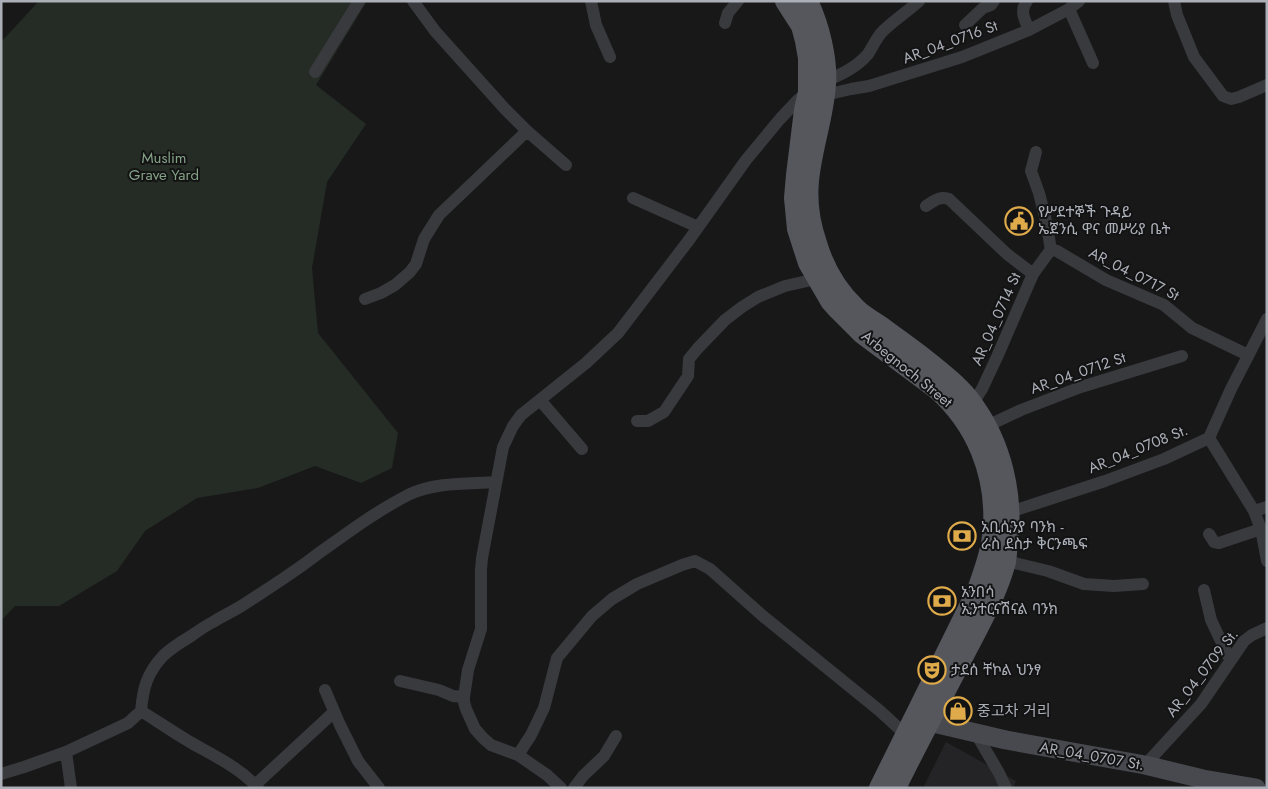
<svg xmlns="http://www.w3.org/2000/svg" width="1268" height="789" font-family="Jost,'Noto Sans Ethiopic','Noto Sans KR',sans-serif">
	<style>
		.built { fill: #242426 }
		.green { fill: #242c25 }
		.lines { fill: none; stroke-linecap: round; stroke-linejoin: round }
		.street { stroke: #393a3e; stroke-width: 12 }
		.secondary { stroke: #47494e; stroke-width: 19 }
		.primary { stroke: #55575d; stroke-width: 20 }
		.labels { text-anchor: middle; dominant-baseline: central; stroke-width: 4; stroke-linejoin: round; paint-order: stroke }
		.street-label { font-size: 15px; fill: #abafb8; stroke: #131314 }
		.park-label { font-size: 15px; fill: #84a186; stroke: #131314 }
		.poi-label { font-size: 15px; fill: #abafb8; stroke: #131314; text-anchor: start }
	</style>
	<rect width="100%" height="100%" fill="#181819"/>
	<path class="built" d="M946,742L1016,781L1013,788H923Z"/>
	<path class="green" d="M39,1H367L316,85L366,124L327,182L312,268L318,333L398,433L392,468L361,483L315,466L258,488L197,498L145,531L117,571L59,606H15L1,621V42Z"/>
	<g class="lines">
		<path class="street" d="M413,1L435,31L505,109L527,131L566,165
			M591,1L596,25L610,57
			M1027,1C1019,11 1025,20 1029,30
			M1174,1L1177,15L1194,57L1223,96L1231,99L1239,97L1267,85
			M1069,9L1093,63
			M725,23L728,13L738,1
			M965,25L983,8L991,5L994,1
			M315,72L359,1
			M826,81C842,74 857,67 868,54C873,46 877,37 883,31C894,20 907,12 919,1
			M825,95L851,89L869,86L962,57L1029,30L1069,9L1079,1
			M1036,152L1031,171L1039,193L1047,225L1051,251
			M633,198L698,227
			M926,206C934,201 939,196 949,199L1007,254L1033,274
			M365,299L381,293L395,285L410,272L416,264L424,239L439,215L527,131
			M540,400L582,449
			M973,403L982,389L997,357L1033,274L1049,252L1054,250L1057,251L1106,280L1164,305L1192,328L1248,355
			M637,421H648L664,412L688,376L689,359L698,348L725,320L742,307L758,297L785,286L816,279
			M987,426L1021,410L1081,387L1182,356
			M1209,438L1254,511L1261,529L1267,561
			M1254,511L1267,507
			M1010,512L1105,481L1164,459L1209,438L1231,389L1267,319
			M1209,534L1214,542L1219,543L1261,529
			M1006,561L1048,571L1084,584L1114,586L1143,584
			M1204,590L1211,620L1230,660
			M400,681L439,690L453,696L464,697
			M325,690L340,725L358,761L379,788
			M141,711C157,721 173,732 190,742C214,756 239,767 258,788
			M975,732L999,773L1006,788
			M66,752L71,788
			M518,755L531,735L544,708L557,658L592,616L612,599L637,584L682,565L695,561L710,569L764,617L880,711L905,734
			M1145,765L1201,704L1244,641L1252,635L1267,628
			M1,774L24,767L66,752L128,723L141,711C143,688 147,673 163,656C171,648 181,642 191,636C198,631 205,626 213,622C224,615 236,610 246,603C269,588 293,573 315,556C346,534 376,511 410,494C437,482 467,484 496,482
			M255,785L334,712
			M561,788L547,775L518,755L491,745L483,738L475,729L466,709L464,702V697L468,670L481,629V570L482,558L503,447L513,426L521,415L586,363L618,333L689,240L746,160L780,119L798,100L808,92
			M574,788L583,776L604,756L616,736"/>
		<path class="secondary" d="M915,717L929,722L1006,740L1145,765L1203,779L1256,788"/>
		<path class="primary" d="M785,1L801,26L805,41L808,58V92L804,110L796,175L794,198L797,229L808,263L830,301L838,310L862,334L936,389C976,424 996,474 993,527C992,548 984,570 977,590L879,788
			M808,1C819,24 828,58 826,84C824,117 812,148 809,181C807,202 810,223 817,243C824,267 837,290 856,308C863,315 872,320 881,326C897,338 913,349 928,361C944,374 961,387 973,404C1002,444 1014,495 1008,544C1007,550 1007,556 1006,562C998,592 982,621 968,648C944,695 919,741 896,788"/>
	</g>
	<defs>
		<g id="civic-ring" transform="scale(1.4375)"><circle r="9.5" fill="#131314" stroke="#dfab4a" stroke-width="1.5"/><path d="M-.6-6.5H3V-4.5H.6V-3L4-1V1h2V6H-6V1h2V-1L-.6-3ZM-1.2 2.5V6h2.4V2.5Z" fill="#dfab4a"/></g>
		<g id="bank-ring" transform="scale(1.4375)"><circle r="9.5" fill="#131314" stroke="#dfab4a" stroke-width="1.5"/><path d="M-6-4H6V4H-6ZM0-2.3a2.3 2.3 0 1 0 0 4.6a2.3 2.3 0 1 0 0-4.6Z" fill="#dfab4a"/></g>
		<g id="theatre-ring" transform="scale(1.4375)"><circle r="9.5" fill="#131314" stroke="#dfab4a" stroke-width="1.5"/><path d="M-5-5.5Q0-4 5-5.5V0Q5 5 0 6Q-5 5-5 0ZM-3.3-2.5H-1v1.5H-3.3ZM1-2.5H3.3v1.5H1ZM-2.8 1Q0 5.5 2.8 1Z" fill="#dfab4a"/></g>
		<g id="shop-ring" transform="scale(1.4375)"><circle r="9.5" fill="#131314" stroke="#dfab4a" stroke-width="1.5"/><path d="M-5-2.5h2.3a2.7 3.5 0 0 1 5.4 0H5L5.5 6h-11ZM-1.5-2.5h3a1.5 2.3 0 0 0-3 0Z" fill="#dfab4a"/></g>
	</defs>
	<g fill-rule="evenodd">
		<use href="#civic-ring" x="1019" y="221"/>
		<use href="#bank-ring" x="962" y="536"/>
		<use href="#bank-ring" x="942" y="601"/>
		<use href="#theatre-ring" x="932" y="670"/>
		<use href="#shop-ring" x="958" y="711"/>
	</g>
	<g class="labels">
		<g class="street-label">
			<text transform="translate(950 42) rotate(-20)">AR_04_0716 St</text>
			<text transform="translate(1134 274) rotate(27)">AR_04_0717 St</text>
			<text transform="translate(996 319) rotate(-66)">AR_04_0714 St</text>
			<text transform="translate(907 369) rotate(39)">Arbegnoch Street</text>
			<text transform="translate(1078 373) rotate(-19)">AR_04_0712 St</text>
			<text transform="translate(1138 449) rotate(-22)">AR_04_0708 St.</text>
			<text transform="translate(1202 673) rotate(-52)">AR_04_0709 St.</text>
			<text transform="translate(1092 756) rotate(10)">AR_04_0707 St.</text>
		</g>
		<g class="park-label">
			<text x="164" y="158">Muslim<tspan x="164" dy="17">Grave Yard</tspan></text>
		</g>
		<g class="poi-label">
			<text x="1038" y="212">የሥደተኞች ጉዳይ<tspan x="1038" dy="17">ኤጀንሲ ዋና መሥሪያ ቤት</tspan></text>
			<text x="981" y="527">አቢሲንያ ባንክ -<tspan x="981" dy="17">ራስ ደስታ ቅርንጫፍ</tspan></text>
			<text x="961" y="592">አንበሳ<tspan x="961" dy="17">ኢንተርናሽናል ባንክ</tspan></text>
			<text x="951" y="670">ታደሰ ቸኮል ህንፃ</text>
			<text x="977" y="711">중고차 거리</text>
		</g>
	</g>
	<rect width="1268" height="789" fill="none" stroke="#abafb8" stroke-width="5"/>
</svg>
